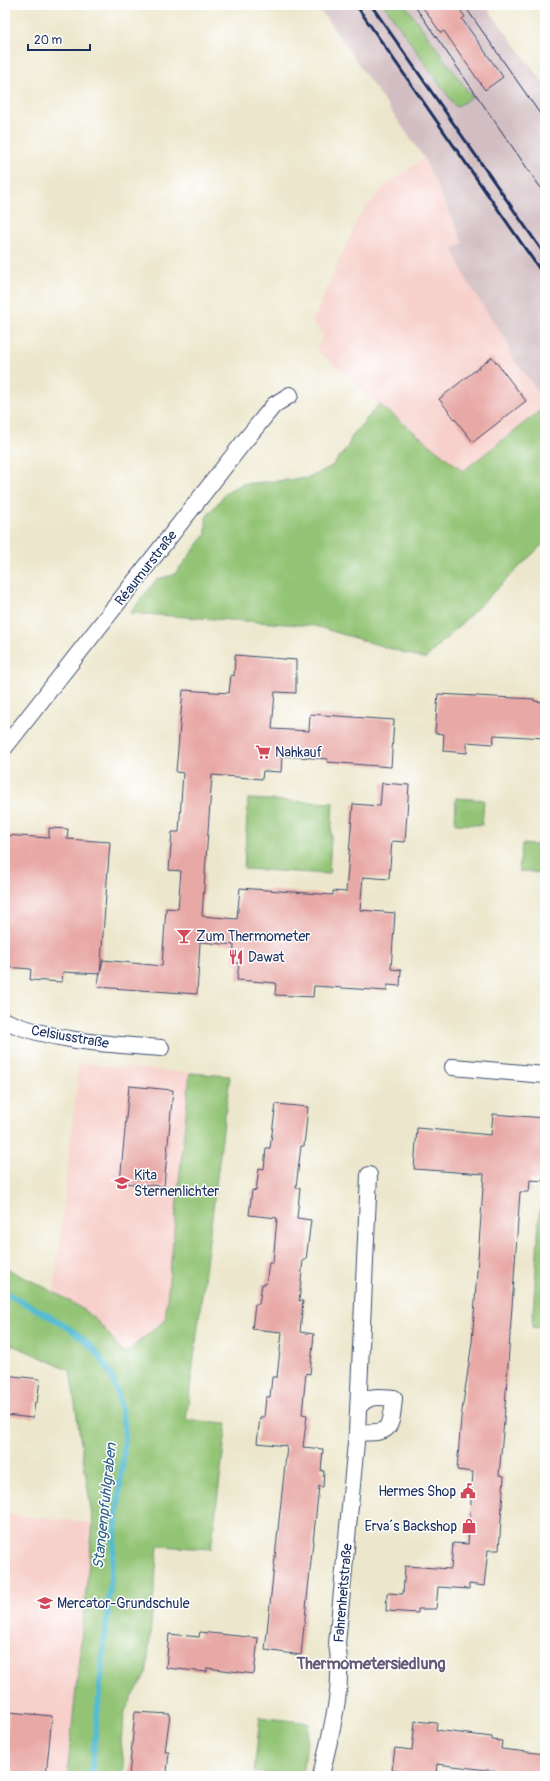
<svg xmlns="http://www.w3.org/2000/svg" width="550" height="1781" font-family="Pangolin,sans-serif">
	<style>
		.built { fill: #f7d0cb }
		.industrial { fill: #d2bec2 }
		.green { fill: #93c474; stroke: #577a69 }
		.lines { fill: none; stroke-linecap: round; stroke-linejoin: round }
		.stream { stroke: #54bcd2; stroke-width: 6 }
		.building { fill: #e8a9a6 }
		.street-casing { stroke: #3a4b6e; stroke-width: 18 }
		.street { stroke: #fff; stroke-width: 16 }
		.tram { stroke: #1b2f5e; stroke-width: 1 }
		.rail { stroke: #1b2f5e; stroke-width: 3 }
		.labels { text-anchor: middle; dominant-baseline: central; stroke-width: 3; stroke-linejoin: round; paint-order: stroke }
		.street-label { font-size: 14px; fill: #1b2f5e; stroke: #fff }
		.poi-label { font-size: 14px; fill: #1b2f5e; stroke: #fff; text-anchor: start }
		.water-label { font-size: 15px; font-style: italic; fill: #2f6087; stroke: #fff }
		.quarter-label { font-size: 16px; font-weight: bold; fill: #635a77; stroke: #fff }
	</style>
	<rect width="100%" height="100%" fill="#fff"/>
	<filter id="ink" filterUnits="userSpaceOnUse"><feTurbulence type="fractalNoise" baseFrequency=".025" numOctaves="2"/><feDisplacementMap in="SourceGraphic" scale="8" xChannelSelector="R" yChannelSelector="G"/><feConvolveMatrix kernelMatrix="1 2 1 2 8 2 1 2 1" color-interpolation-filters="sRGB"/></filter>
	<filter id="wash" filterUnits="userSpaceOnUse"><feTurbulence type="fractalNoise" baseFrequency=".012" numOctaves="4" result="noise"/><feDisplacementMap in="SourceGraphic" scale="16" xChannelSelector="R" yChannelSelector="G"/><feGaussianBlur stdDeviation="0.9" result="paint"/><feColorMatrix in="noise" values="0 0 0 0 0 0 0 0 0 0 0 0 0 0 0 0 0 1.4 0 .05"/><feComposite in="paint" operator="in"/></filter>
	<g filter="url(#wash)">
		<rect width="100%" height="100%" fill="#ece7cc"/>
		<path class="built" d="M424,158L507,342L510,354L543,398L542,409L463,471L379,404L317,350L324,333L312,323L359,216L386,185Z
			M79,1063L190,1073L165,1319L124,1354L110,1335L90,1315L54,1293Z
			M5,1514L93,1523L67,1776H5Z"/>
		<path class="industrial" d="M317,5H384L456,107L472,97L405,5H485L545,85V412L542,409L543,398L510,354L507,342L468,283L453,249L463,243L424,158Z"/>
		<path class="green" d="M384,5H405L472,97L456,107Z
			M379,404L463,471L542,409L545,412V542L425,659L315,626L130,613L157,579L174,575L206,534V517L228,491L242,484L309,478L332,466L347,448L352,436Z
			M456,798L484,800L482,825L455,824Z
			M248,799L333,803L329,874L244,869Z
			M522,844L545,846V873L519,871Z
			M190,1073L230,1076L186,1420L227,1423L211,1549L158,1546L147,1671L125,1711L121,1741L124,1768L123,1776H67L93,1523L70,1370L5,1342V1268C33,1282 64,1295 89,1314C103,1325 113,1340 124,1354L165,1320Z
			M540,1207H545V1328L532,1327Z
			M260,1717L309,1723L303,1776L254,1772Z"/>
		<g class="lines">
			<path class="stream" d="M5,1293C47,1315 97,1335 114,1383C121,1401 123,1419 125,1437L91,1776"/>
		</g>
		<g id="blocks">
			<path class="building" d="M421,5H457L465,17L462,19L503,77L485,90L444,31L441,33Z
				M492,357L526,401L473,442L439,399Z
				M235,655L296,660V693L275,692L272,729L309,731L310,714L394,720L391,767L327,762L328,759L282,756L281,772L263,771L262,779L212,775L202,916L237,919L240,888L333,895V891L346,892L353,804L380,806L382,783L409,785L405,842L392,841L389,879L363,877L360,910L395,913L391,969L401,970L400,986L387,985V991L314,986L313,997L275,995L276,983L237,980L239,963H233L234,945L200,942L197,994L97,987L103,960L162,966L166,908L178,909L181,871L169,870L172,832H179L183,773L176,772L183,690L229,693L231,675L234,676Z
				M438,694L534,699V701L545,702V738L494,735L493,744L467,742V753L443,751L444,734L435,733Z
				M49,828L68,829L67,839L110,842L100,974L63,972L62,982L30,980L31,969L5,967V835L49,838Z
				M129,1086L173,1090L164,1186L120,1183Z
				M276,1104L308,1107L304,1146H301L296,1187L300,1188L297,1218L311,1220L306,1260H303L299,1301H303L300,1332L314,1334L310,1374L306,1373L302,1414L307,1415L303,1447L323,1449L321,1471H324L323,1487L319,1486L301,1655L265,1650L287,1446L257,1443L260,1417H264L266,1397H270L272,1377H277L282,1332L252,1329L255,1304H259L262,1284H266L269,1263H273L277,1218L249,1215L252,1190L256,1191L259,1168L264,1169L266,1148H270Z
				M493,1114L545,1118V1181L530,1180L529,1192H520L504,1421L499,1475L504,1476L499,1550H488L484,1586L469,1584V1589L438,1587L436,1609H418V1613L386,1611L387,1593L403,1594L405,1566L451,1569L453,1543L468,1544L473,1472L457,1470L461,1418L472,1342L484,1174L414,1169L417,1128L491,1135Z
				M5,1375L40,1379L37,1402H35L33,1418L5,1415Z
				M200,1632L258,1638L254,1674L207,1668V1672L166,1668L169,1634L199,1637Z
				M9,1712L52,1716L46,1776H5V1752Z
				M135,1712L170,1714L165,1752H169L167,1773H164V1776H129Z
				M415,1721L437,1723L436,1730L492,1737V1740L502,1741L501,1749L545,1754V1776H495V1771L437,1764L436,1776H400V1771L392,1770L395,1748L412,1750Z"/>
		</g>
	</g>
	<g filter="url(#ink)">
		<use href="#blocks" fill-opacity="0" stroke="#3a4b6e" stroke-width="1"/>
		<g class="lines">
			<g class="street-casing">
				<path id="street" d="M5,747L243,443L274,405L290,395
					M5,1021C55,1042 107,1044 161,1048
					M453,1067L545,1075
					M357,1432C391,1434 391,1430 394,1398C379,1397 368,1394 359,1407
					M321,1776C330,1734 345,1687 337,1644L357,1432L369,1175"/>
			</g>
			<use href="#street" class="street"/>
			<path class="tram" d="M414,5L545,194
				M464,5L545,121"/>
			<path class="rail" d="M356,5L545,277
				M371,5L545,255"/>
		</g>
	</g>
	<defs>
		<g id="supermarket-bare" transform="scale(1.2)"><path d="M-6-5.5h2.5l.6 2H6L4.5 2H-2.5L-4.4-4H-6ZM-1.5 3.2a1.3 1.3 0 1 0 .1 0ZM3 3.2a1.3 1.3 0 1 0 .1 0Z" fill="#d1495b" stroke="#fff" stroke-width="2.5" paint-order="stroke"/></g>
		<g id="bar-bare" transform="scale(1.2)"><path d="M-6-5H6L.8 .8V4.5H3.5V6h-7V4.5H-.8V.8Z" fill="#d1495b" stroke="#fff" stroke-width="2.5" paint-order="stroke"/></g>
		<g id="restaurant-bare" transform="scale(1.2)"><path d="M-5-6h1v4h1v-4h1v4h1v-4h1v5L-1.5 .5V6h-2V.5L-5-1ZM5-6V6H3V1.5H1.5Q1.5-4 5-6Z" fill="#d1495b" stroke="#fff" stroke-width="2.5" paint-order="stroke"/></g>
		<g id="school-bare" transform="scale(1.2)"><path d="M0-5L7-2L0 1L-7-2ZM-4 1L0 2.5L4 1V4Q0 6-4 4Z" fill="#d1495b" stroke="#fff" stroke-width="2.5" paint-order="stroke"/></g>
		<g id="civic-bare" transform="scale(1.2)"><path d="M-.6-6.5H3V-4.5H.6V-3L4-1V1h2V6H-6V1h2V-1L-.6-3ZM-1.2 2.5V6h2.4V2.5Z" fill="#d1495b" stroke="#fff" stroke-width="2.5" paint-order="stroke"/></g>
		<g id="shop-bare" transform="scale(1.2)"><path d="M-5-2.5h2.3a2.7 3.5 0 0 1 5.4 0H5L5.5 6h-11ZM-1.5-2.5h3a1.5 2.3 0 0 0-3 0Z" fill="#d1495b" stroke="#fff" stroke-width="2.5" paint-order="stroke"/></g>
	</defs>
	<g fill-rule="evenodd">
		<use href="#supermarket-bare" x="263" y="752"/>
		<use href="#bar-bare" x="184" y="936"/>
		<use href="#restaurant-bare" x="236" y="957"/>
		<use href="#school-bare" x="122" y="1183"/>
		<use href="#civic-bare" x="468" y="1491"/>
		<use href="#shop-bare" x="469" y="1526"/>
		<use href="#school-bare" x="45" y="1603"/>
	</g>
	<g class="labels">
		<g class="street-label">
			<text transform="translate(146 568) rotate(-52)">Réaumurstraße</text>
			<text transform="translate(70 1037) rotate(10)">Celsiusstraße</text>
			<text transform="translate(343 1593) rotate(-85)">Fahrenheitstraße</text>
		</g>
		<g class="poi-label">
			<text x="275" y="752">Nahkauf</text>
			<text x="196" y="936">Zum Thermometer</text>
			<text x="248" y="957">Dawat</text>
			<text x="134" y="1175">Kita<tspan x="134" dy="16">Sternenlichter</tspan></text>
			<text x="456" y="1491" text-anchor="end">Hermes Shop</text>
			<text x="457" y="1526" text-anchor="end">Erva´s Backshop</text>
			<text x="57" y="1603">Mercator-Grundschule</text>
		</g>
		<g class="water-label">
			<text transform="translate(105 1506) rotate(-84)">Stangenpfuhlgraben</text>
		</g>
		<g class="quarter-label">
			<text x="371" y="1664">Thermometersiedlung</text>
		</g>
	</g>
	<rect width="550" height="1781" fill="none" stroke="#fff" stroke-width="20"/>
	<path d="M28 44v6h62v-6" fill="none" stroke="#1b2f5e" stroke-width="2"/>
	<text x="34" y="44" font-size="12" fill="#1b2f5e" stroke="#ffffff" stroke-width="3" paint-order="stroke">20 m</text>
</svg>
